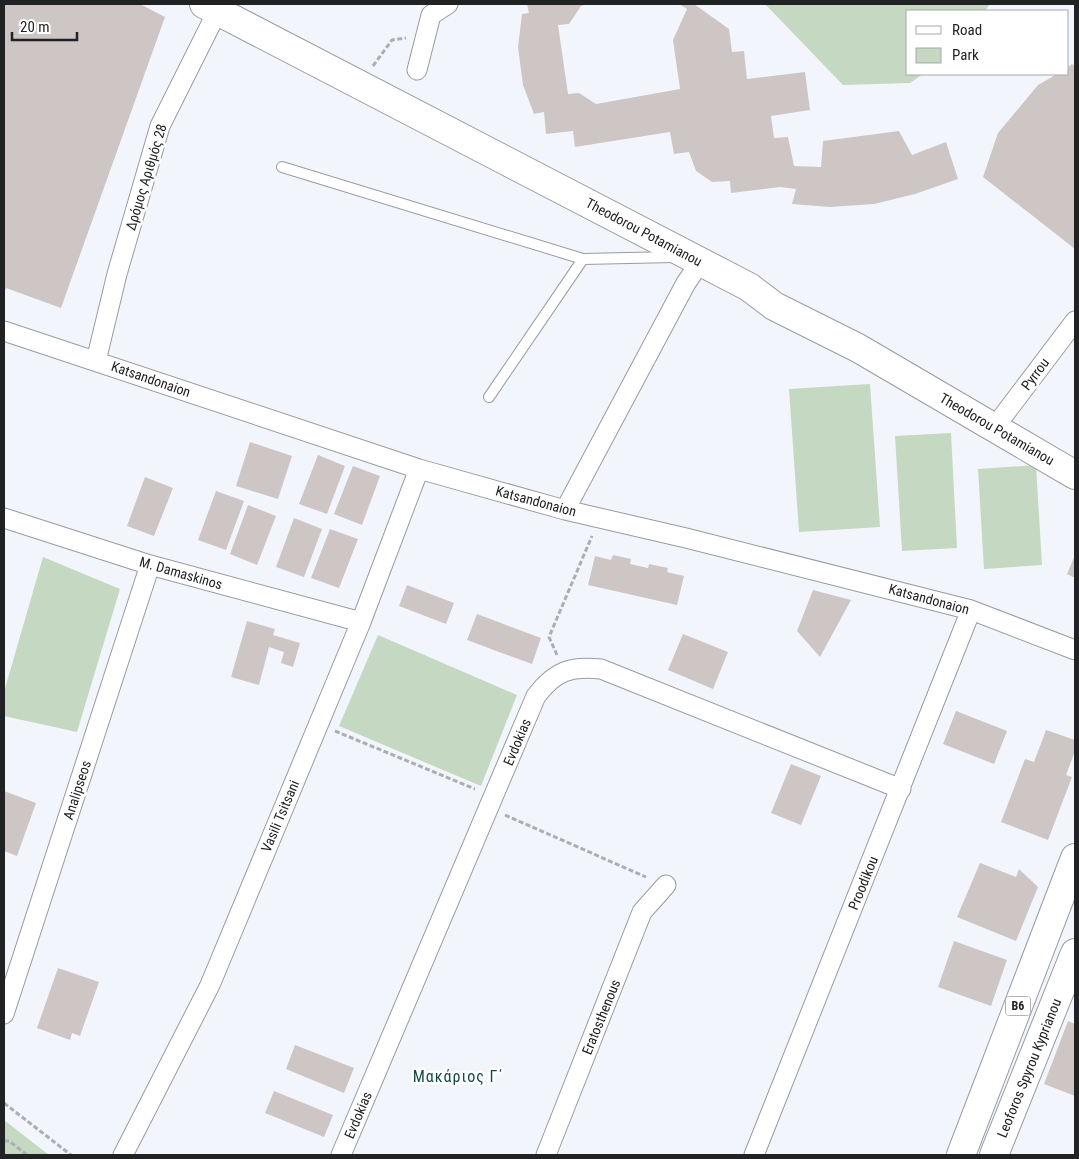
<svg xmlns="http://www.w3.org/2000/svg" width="1079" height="1159" font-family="'Roboto Condensed',sans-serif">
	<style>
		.green { fill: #c5d8c1 }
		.building { fill: #cec6c4 }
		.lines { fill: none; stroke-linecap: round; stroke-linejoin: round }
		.lane-casing { stroke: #989ca1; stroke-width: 12 }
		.street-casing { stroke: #989ca1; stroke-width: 21 }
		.secondary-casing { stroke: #989ca1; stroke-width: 30 }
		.primary-casing { stroke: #989ca1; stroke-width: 30 }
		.path { stroke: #abaeb3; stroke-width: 3; stroke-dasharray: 5 2.5; stroke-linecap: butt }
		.lane { stroke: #fff; stroke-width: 10 }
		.street { stroke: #fff; stroke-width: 19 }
		.secondary { stroke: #fff; stroke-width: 28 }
		.primary { stroke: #fff; stroke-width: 28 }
		.labels { text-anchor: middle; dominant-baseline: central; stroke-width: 5; stroke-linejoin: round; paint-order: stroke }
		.shield { fill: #fff; stroke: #636466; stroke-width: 1 }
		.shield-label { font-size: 12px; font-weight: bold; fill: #202224 }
		.street-label { font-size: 14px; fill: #202224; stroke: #fff }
		.quarter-label { font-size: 16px; letter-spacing: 1px; fill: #104c45; stroke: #fff }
	</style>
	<rect width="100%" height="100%" fill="#f2f6fc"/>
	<path class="green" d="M765,4H990L985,11H908V74H923L910,83L843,85Z
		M870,384L880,527L799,532L789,389Z
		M951,433L957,548L902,551L895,436Z
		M1036,465L1042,565L984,569L978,469Z
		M43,557L120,589L77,732L4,716V692Z
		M378,635L517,695L481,786L339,726Z
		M4,1120L49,1155H4Z"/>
	<path class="building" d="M4,4H140L165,17L61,308L6,288L4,293Z
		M527,4H589L581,6L569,24L558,25L568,94L579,93L596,104L680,89L673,40L687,9L679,4H694L729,29L732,52L744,51L747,79L805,72L810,110L771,116L774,138L788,137L794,166L821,167L823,141L899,131L912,155L946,142L958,179L915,194L874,204L830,207L792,204L796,189L780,187L731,193L730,181L712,182L696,171L689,152L674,154L670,132L575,147L573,131L546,134L544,112L534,114L523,85L518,47L522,14L529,13Z
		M1072,64L1075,66V249L983,177L998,133L1038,85L1057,74H1068V67Z
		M250,442L292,456L278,499L236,486Z
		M318,455L345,466L327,514L299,504Z
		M353,466L380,476L362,525L334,514Z
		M145,477L173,488L154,536L127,526Z
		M216,491L244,501L226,550L198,540Z
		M248,505L276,516L257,565L230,554Z
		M294,518L322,529L304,577L276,567Z
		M330,529L358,539L339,588L311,578Z
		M613,555L631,559L630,564L648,568L649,564L668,568L667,572L684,576L677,605L588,585L595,556L611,560Z
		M1075,555V578L1067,574Z
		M407,585L454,603L446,624L399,606Z
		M813,590L851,600L820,657L797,631Z
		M477,614L541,638L532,664L467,640Z
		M247,621L275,629L273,635L300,643L293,667L281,663L284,652L269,647L259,685L231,677Z
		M683,634L728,652L713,689L668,670Z
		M956,711L1007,731L994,764L943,744Z
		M1046,730L1075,740V751L1066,775L1072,777L1048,840L1001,822L1025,759L1034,762Z
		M791,764L821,776L801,825L771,813Z
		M4,791L36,803L17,856L4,851Z
		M980,863L1016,877L1019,869L1038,887L1016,941L957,917Z
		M954,941L1007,960L991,1006L938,987Z
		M58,968L99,982L80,1036L72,1033L70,1040L37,1028Z
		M1068,1021L1075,1024V1096L1044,1084Z
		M295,1045L354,1068L344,1093L286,1069Z
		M274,1091L333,1115L324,1137L265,1113Z"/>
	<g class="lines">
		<g class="lane-casing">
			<path id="lane" d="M282,167L583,259L674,257
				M489,397L583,259"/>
		</g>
		<g class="street-casing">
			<path id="street" d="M417,70L431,15L448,4
				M4,331L419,469L565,510L686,538L971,610L1075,650
				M96,361L117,274L160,126L221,4
				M994,428L1075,321
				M565,510L686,283L701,261
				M4,518L150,565L361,622
				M4,1014L150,565
				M123,1155L210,985L361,622L419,469
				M341,1155L536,696C555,671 570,666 601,669L901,789
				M546,1155L642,912L666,885
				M754,1155L971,610"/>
		</g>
		<g class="secondary-casing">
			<path id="secondary" d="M204,4L749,287L774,306L858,348L1075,475"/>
		</g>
		<g class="primary-casing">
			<path id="primary" d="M961,1155L1075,858
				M994,1155L1075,953"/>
		</g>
		<path class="path" d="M373,66L392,40L406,38
			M557,655L549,637L592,536
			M335,731L475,789
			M505,815L646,877
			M4,1103L71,1155
			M4,1141H9L27,1155"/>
		<use href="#lane" class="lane"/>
		<use href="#street" class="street"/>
		<use href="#secondary" class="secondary"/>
		<use href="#primary" class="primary"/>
	</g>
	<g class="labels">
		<rect class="shield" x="1005.5" y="996.5" width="25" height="19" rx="4"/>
		<g class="shield-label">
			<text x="1018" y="1006">B6</text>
		</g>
		<g class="street-label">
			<text transform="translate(146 177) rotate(-73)">Δρόμος Αριθμός 28</text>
			<text transform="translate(644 232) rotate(28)">Theodorou Potamianou</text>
			<text transform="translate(1035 374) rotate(-53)">Pyrrou</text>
			<text transform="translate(151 379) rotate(19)">Katsandonaion</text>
			<text transform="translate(997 429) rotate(30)">Theodorou Potamianou</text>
			<text transform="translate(536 501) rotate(15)">Katsandonaion</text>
			<text transform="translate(181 573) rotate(16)">M. Damaskinos</text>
			<text transform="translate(929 599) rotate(15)">Katsandonaion</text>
			<text transform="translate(517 742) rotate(-67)">Evdokias</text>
			<text transform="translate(77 790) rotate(-72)">Analipseos</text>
			<text transform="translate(280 816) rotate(-67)">Vasili Tsitsani</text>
			<text transform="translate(863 883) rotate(-68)">Proodikou</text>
			<text transform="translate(601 1017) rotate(-68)">Eratosthenous</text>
			<text transform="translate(1029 1068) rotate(-68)">Leoforos Spyrou Kyprianou</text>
			<text transform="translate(358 1115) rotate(-67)">Evdokias</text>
		</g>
		<g class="quarter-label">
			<text x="458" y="1076">Μακάριος Γ΄</text>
		</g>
	</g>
	<rect width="1079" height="1159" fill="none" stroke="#202224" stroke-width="10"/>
	<rect x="906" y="10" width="162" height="65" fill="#ffffff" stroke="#a6a7a7"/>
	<rect x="916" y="26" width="25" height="8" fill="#ffffff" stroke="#a6a7a7"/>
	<text x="952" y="35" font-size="15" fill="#202224">Road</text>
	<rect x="916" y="48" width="25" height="15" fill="#c5d8c1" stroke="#a6a7a7"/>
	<text x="952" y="60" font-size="15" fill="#202224">Park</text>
	<path d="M12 32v8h65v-8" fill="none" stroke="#202224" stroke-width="2.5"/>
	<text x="20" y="32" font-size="15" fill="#202224" stroke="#ffffff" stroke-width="4" paint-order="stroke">20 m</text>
</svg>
